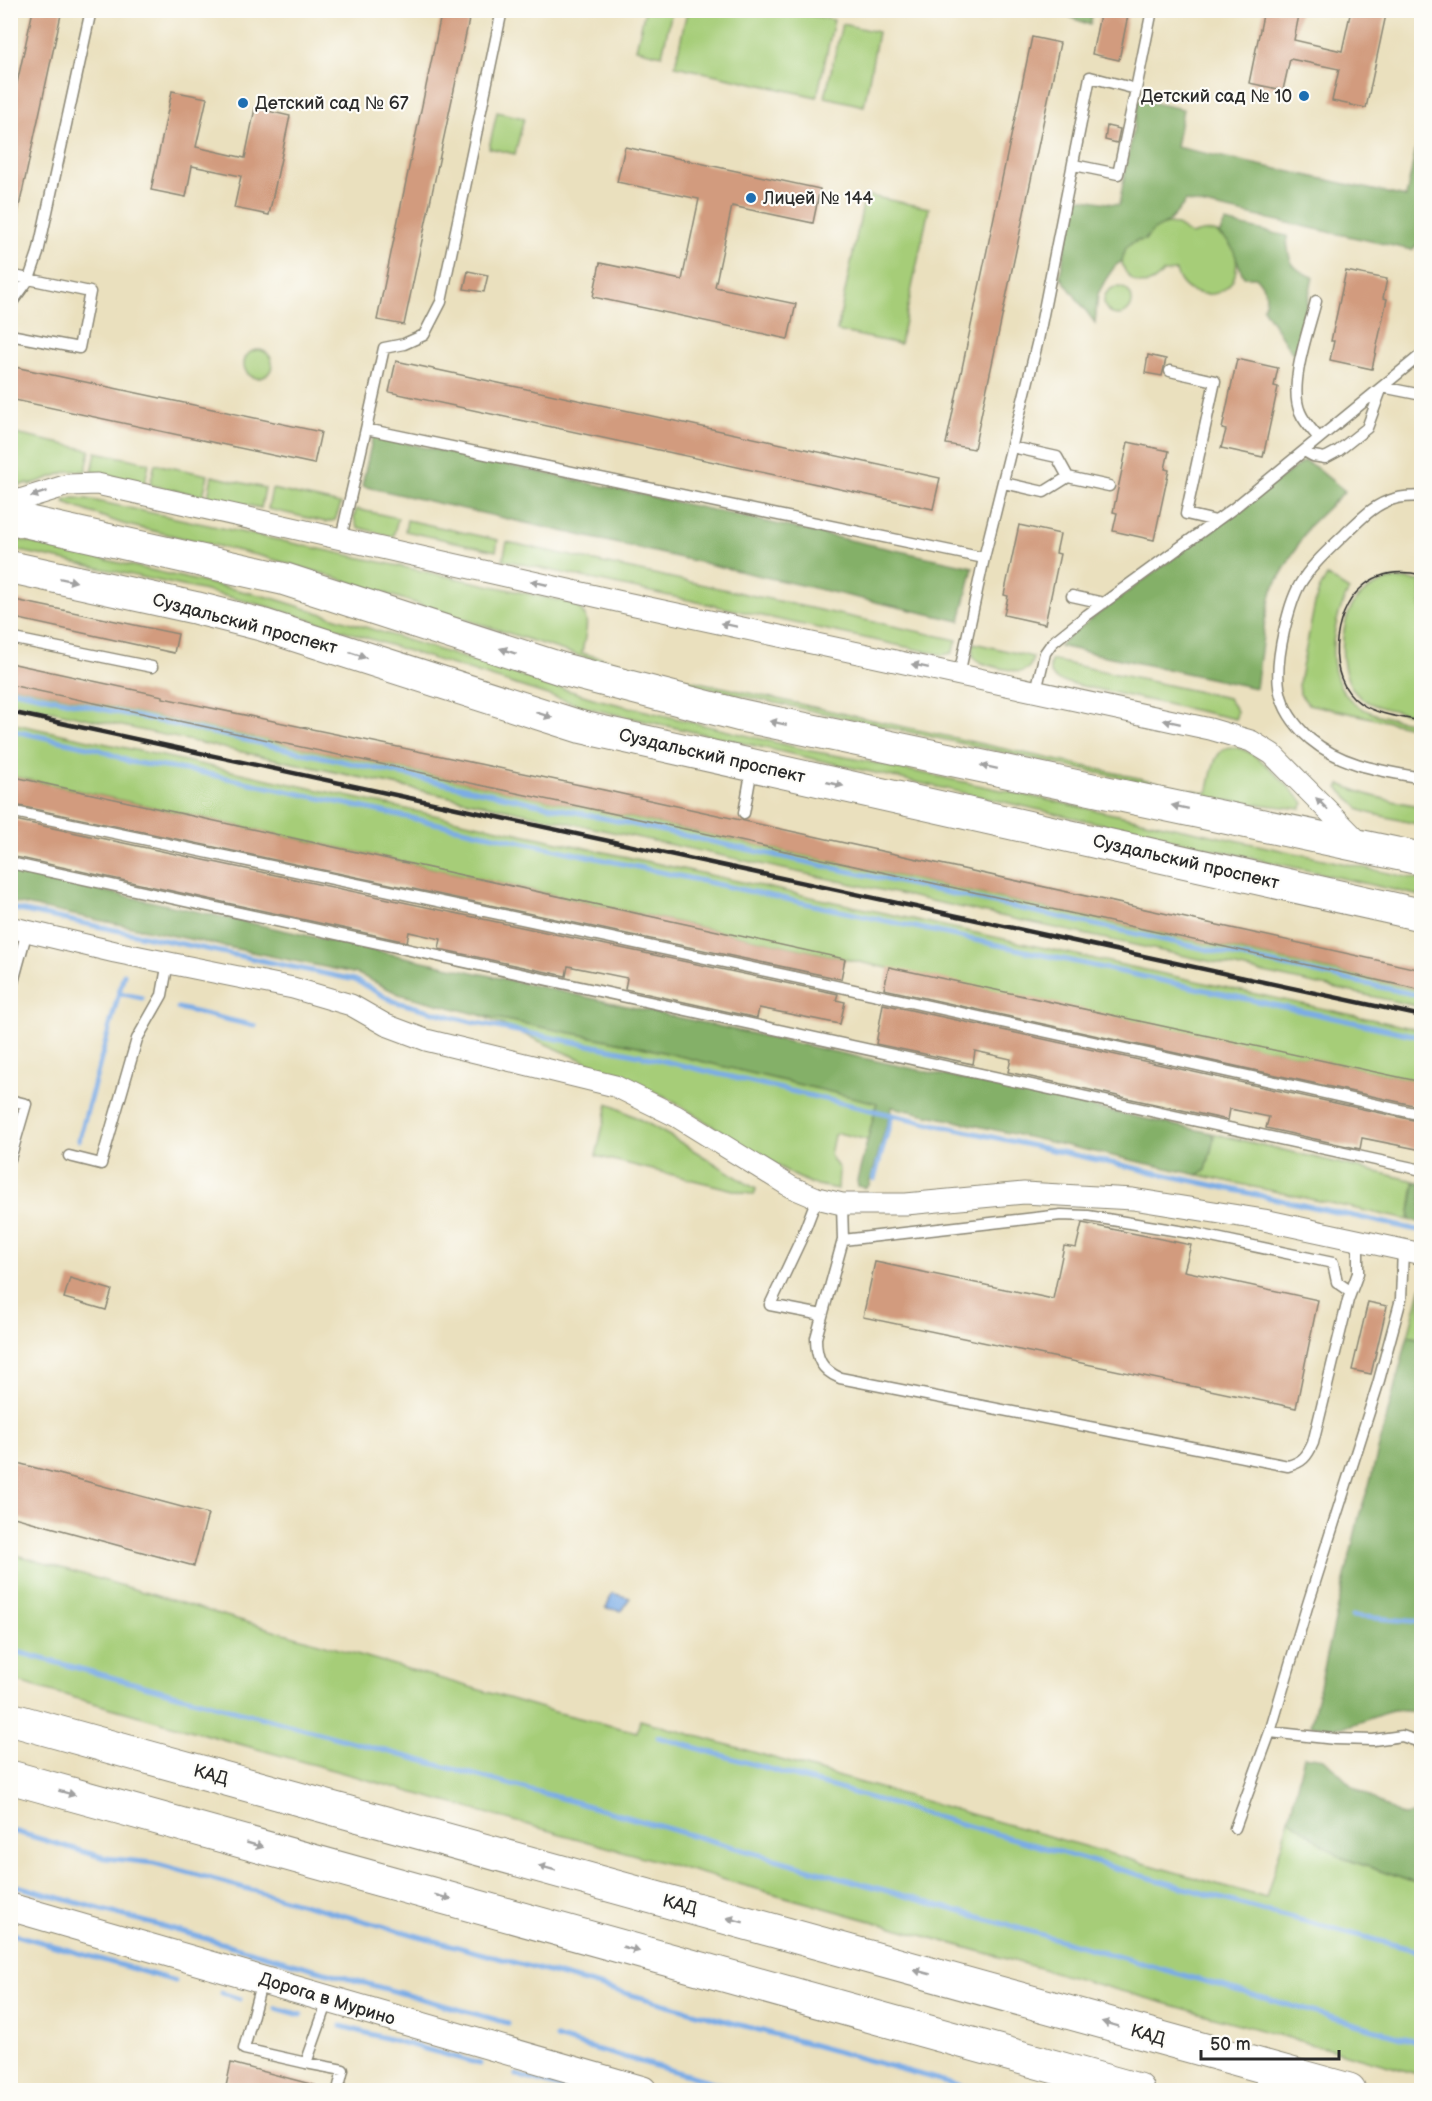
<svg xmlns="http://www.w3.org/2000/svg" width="1432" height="2101" font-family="'Balsamiq Sans',sans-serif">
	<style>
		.green { fill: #a6cd78; stroke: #687c52; stroke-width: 1.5 }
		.forest { fill: #84b068; stroke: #586e4a; stroke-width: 1.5 }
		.water { fill: #7aace6; stroke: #526c88; stroke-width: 1.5 }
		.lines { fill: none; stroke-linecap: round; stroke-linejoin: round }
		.stream { stroke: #7aace6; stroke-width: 5 }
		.building { fill: #d29b7e }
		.service-casing { stroke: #8a8674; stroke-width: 13 }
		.minor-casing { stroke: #8a8674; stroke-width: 23 }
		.tertiary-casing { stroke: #8a8674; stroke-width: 29 }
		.secondary-casing { stroke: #8a8674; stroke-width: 34 }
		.motorway-casing { stroke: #8a8674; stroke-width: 35 }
		.service { stroke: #fff; stroke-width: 10 }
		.minor { stroke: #fff; stroke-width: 21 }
		.tertiary { stroke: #fff; stroke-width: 27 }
		.secondary { stroke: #fff; stroke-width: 32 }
		.motorway { stroke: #fff; stroke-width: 33 }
		.tram { stroke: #2b2b2b; stroke-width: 1.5 }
		.rail { stroke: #2b2b2b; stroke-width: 4.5 }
		.oneway { fill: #a0a0a0 }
		.poi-dot { fill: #1f6fb2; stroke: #fdfcf7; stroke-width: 2 }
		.labels { text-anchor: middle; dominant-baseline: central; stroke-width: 4.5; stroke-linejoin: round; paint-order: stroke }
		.poi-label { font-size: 18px; fill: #2b2b2b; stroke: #fdfcf7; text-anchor: start }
		.street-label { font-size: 18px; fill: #2b2b2b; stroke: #fdfcf7 }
	</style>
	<rect width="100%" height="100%" fill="#fdfcf7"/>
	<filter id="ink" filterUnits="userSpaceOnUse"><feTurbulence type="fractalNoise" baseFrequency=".0167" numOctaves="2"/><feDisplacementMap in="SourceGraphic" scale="12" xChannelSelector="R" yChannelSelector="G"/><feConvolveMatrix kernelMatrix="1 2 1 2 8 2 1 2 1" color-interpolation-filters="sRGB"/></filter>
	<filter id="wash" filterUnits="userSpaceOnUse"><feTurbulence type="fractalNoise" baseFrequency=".008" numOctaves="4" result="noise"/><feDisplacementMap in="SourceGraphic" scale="24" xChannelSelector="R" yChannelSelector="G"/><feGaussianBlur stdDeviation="1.35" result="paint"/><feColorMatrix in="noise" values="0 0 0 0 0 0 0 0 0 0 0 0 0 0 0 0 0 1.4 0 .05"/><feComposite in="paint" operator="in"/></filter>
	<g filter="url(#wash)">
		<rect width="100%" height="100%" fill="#eae0be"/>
		<path class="green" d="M645,10L672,11L662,55L636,49Z
			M687,11H792L834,20L817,97L675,66Z
			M842,24L878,32L864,106L825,97Z
			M497,112L524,118L515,154L489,148Z
			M865,195L929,208L900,344L837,331Z
			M1167,224L1177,225L1191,235C1249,213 1252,306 1198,293C1187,291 1179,282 1176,271L1163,272C1135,310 1097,244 1145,240C1151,230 1156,227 1167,224Z
			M1104 301a14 14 0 1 1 28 0a14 14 0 1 1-28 0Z
			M244 364a14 14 0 1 1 28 0a14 14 0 1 1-28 0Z
			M11,433L90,450L86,471H69L29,485L28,483L11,488Z
			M96,452L149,463L145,483L92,472Z
			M155,464L208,475L203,496L150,485Z
			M212,476L265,488L261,508L208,497Z
			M272,489L341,504L335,520L326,522L268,509Z
			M74,498L87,499L571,603C595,615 585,632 582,653L657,673L740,691L1207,793C1210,783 1211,771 1215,761C1233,718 1289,788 1304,803L1301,809L1222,800L656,677L580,656L318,572L261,556L123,524L64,503L65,500Z
			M356,509L398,518L393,537L357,527L354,518Z
			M407,520L498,540L496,551L405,531Z
			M11,538L272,598L596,699L811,751L856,759L1421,880V896L592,709L269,607L201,590L11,549Z
			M507,542L957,640L952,653L943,655L503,560Z
			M1327,576L1349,590C1327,632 1320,696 1375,714C1390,719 1406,721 1421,724V729L1308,704L1300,694L1299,683L1315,603L1319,590Z
			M1394,579L1421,581V716C1402,711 1376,710 1360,697C1337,679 1338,624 1355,602C1365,589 1378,583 1394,579Z
			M974,643L1033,657C1031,666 1029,670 1019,672C1009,669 980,666 974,658C971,654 973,649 974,643Z
			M1051,660L1228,698L1237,711L1236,719L1059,681C1049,676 1049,669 1051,660Z
			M11,685L648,821L1421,990V1007L11,702Z
			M11,723C481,824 951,928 1421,1030V1082L845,959L11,776Z
			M1340,784C1366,796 1393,802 1421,806V825L1369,813L1361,810L1338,788Z
			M480,1015L633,1045L878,1103L868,1140L838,1133L834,1135L830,1155L839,1169L838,1189L812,1184L793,1175L664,1096Z
			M608,1104C660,1127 707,1159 756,1189L754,1195L596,1156Z
			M1211,1133L1419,1182L1414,1183L1409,1219L1413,1221L1198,1175L1206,1170L1214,1138Z
			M1421,1286V1339L1408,1336Z
			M10,1553L555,1712L637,1732L640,1720L1266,1898L1289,1819L1340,1857L1421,1885V2075L11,1680Z"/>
		<path class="forest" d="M1055,11L1093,10V11L1090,25Z
			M1139,100L1183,109L1176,147L1406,197L1421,123V241L1412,250L1186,201C1181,208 1175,215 1169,221C1160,229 1153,227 1145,240L1136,241L1129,245L1125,250L1122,261L1115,266L1106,279L1098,294L1095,323L1060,276L1074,197L1119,205Z
			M1225,222L1287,236C1288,260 1290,269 1313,277L1295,357L1263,308C1269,296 1265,287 1256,277H1244C1235,261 1237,245 1219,235Z
			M373,436L973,567L960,621L362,486Z
			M1304,461L1315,467L1345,491L1309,526L1272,590L1265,621L1256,688L1059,646L1074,632Z
			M11,871C95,890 180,907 264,926C579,996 895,1066 1211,1133L1214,1138L1206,1170L1198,1175L892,1107L869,1185L865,1188L858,1186L857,1181L877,1103L633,1045L480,1015L399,994L358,974L11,902Z
			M1419,1182L1421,1183V1223L1409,1219L1415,1183Z
			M1408,1336L1422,1339L1421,1713C1413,1712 1402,1709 1393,1711C1363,1718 1345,1735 1311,1725L1359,1516L1369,1485Z
			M1304,1756L1324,1759L1352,1786L1402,1816L1421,1814V1885L1340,1857L1289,1819Z"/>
		<path class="water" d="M612,1593L630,1598L621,1611L606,1608Z"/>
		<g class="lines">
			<path class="stream" d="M10,689L1422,996
				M10,730L98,749L130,762L199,772L1422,1037
				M10,908L355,980L393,1001L471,1022L630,1053L892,1115L1422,1231
				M119,993L142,998
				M178,1008L255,1026
				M79,1140L124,974
				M874,1179L892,1115
				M1352,1616L1422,1622
				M10,1650L557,1797L1422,2043
				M658,1737L1262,1910L1422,1952
				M10,1830L105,1858L154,1863L976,2090
				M10,1884L508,2023
				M10,1933L175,1981
				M222,1993L240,1999
				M276,2008L301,2015
				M341,2026L480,2064
				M556,2038L741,2090
				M516,2075L571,2090"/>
		</g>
		<g id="blocks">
			<path class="building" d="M33,10H62L17,216H10V115Z
				M442,10H471L404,325L377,320Z
				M1101,10H1129L1119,60L1092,54Z
				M1264,10H1300L1294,40L1342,51L1351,10H1387L1366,108L1332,101L1339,69L1290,59L1283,90L1249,83Z
				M1032,37L1060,43L974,449L946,444Z
				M172,91L207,98L196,147L245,158L255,108L290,116L269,215L234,208L241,176L192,166L186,197L151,190Z
				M1107,126L1120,129L1117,143L1105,140Z
				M625,147L820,189L813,223L732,206L715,287L796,304L788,339L593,297L600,263L682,280L699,199L617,182Z
				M468,271L488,275L484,292L464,289Z
				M1346,271L1387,279L1383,298L1387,299L1372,369L1330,360L1334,341H1331Z
				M1148,355L1166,359L1162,376L1145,373Z
				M1237,359L1278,368L1274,386L1278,387L1263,457L1221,448L1226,430L1222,429Z
				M396,361L940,478L933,509L389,392Z
				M10,366L321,432L314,464L10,399Z
				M1128,442L1169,451L1165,469L1169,470L1154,540L1113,531L1117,513L1113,512Z
				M1019,525L1060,534L1056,553L1060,554L1045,624L1004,615L1008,596L1004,595Z
				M10,599L178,634L174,653L10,617Z
				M10,663L163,696V698L604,790L1422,970V990L648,821L10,685Z
				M10,776L845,959L841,979L10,804Z
				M10,819L838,994L836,1000L845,1002L840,1024L759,1008L757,1018L625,989L627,978L568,966L566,976L439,949L441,939L409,932L407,942L11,856L14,842H10Z
				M889,967L1422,1082V1107L884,989Z
				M883,1004L1422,1122V1150L1362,1138L1360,1149L1266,1128L1269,1117L1230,1109L1228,1120L1008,1072L1011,1059L975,1051L973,1064L876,1044Z
				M1082,1223L1191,1245L1184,1271L1318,1300L1296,1408L863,1317L875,1262L1053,1299L1064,1246L1076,1248Z
				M70,1278L112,1290L106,1310L64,1298Z
				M1368,1302L1387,1306L1371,1374L1352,1370Z
				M10,1461L208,1514L194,1566L10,1516Z
				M231,2063L318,2086L317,2091H225Z"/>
		</g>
	</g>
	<g filter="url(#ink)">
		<use href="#blocks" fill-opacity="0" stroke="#8a8674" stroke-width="1.5"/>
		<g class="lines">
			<g class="service-casing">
				<path id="service" d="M1074,165L1118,174L1136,89
					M10,275L90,292L79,348L10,335
					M1316,301C1309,329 1288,385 1300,412C1304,422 1312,430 1319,438
					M10,305L29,279L38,253L91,10
					M1170,371L1215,381L1186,514L1216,521
					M366,429L384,348L404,344L424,335L441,302L502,10
					M1304,451L1313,456L1325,458L1338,451L1367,428L1382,387L1422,395
					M1068,477L1109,486
					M1004,483L1044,492L1068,477L1057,457L1012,447
					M1422,496C1413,497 1402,496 1394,499C1374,504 1361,519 1346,533C1330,549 1312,564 1300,584C1292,598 1288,615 1284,631C1274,676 1273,706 1310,739C1342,766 1383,771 1422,778
					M341,538L366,429L984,558L959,675
					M984,558L1038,340L1090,77L1136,89L1152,10
					M1072,596L1104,603
					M10,638L152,667
					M1036,691L1045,653L1052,643L1087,615L1234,508L1422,354
					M10,811C481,910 952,1009 1422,1115
					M744,813L752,768
					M10,863L1422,1170
					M10,982H13L27,931
					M10,1100L26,1104L10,1159
					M69,1156L101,1164L137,1039L162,995L168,962
					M817,1198L802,1237L770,1305L822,1315
					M842,1204L843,1240L816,1338C816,1358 821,1370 840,1378L1288,1466C1302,1462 1307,1457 1313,1443L1348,1300L1358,1273V1240
					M843,1240L1061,1215L1088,1216L1197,1234L1333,1263L1337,1282L1350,1291
					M1270,1732L1335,1739L1373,1740L1402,1736L1417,1741L1422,1751
					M1235,1828L1270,1732L1307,1607L1378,1384L1401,1299L1403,1250
					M262,1980L244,2049L306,2063L328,2001
					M306,2063L343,2070L338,2090"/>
			</g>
			<g class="minor-casing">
				<path id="minor" d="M10,503L68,485L97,484L626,603L1210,729L1251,741L1272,754L1363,846
					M10,927L115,952L293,988L351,1005L386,1025L426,1040L615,1086L676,1116L791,1187L817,1198L842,1204H906L1024,1193L1133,1199L1264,1220L1422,1254"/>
			</g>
			<g class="tertiary-casing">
				<path id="tertiary" d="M10,1907L643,2090"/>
			</g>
			<g class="secondary-casing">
				<path id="secondary" d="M10,518L284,579L565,670L739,715L1422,859
					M10,567L196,608L263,625L581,727L1422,915"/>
			</g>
			<g class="motorway-casing">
				<path id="motorway" d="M10,1719L1349,2090
					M10,1777L1138,2090"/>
			</g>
			<use href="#service" class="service"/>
			<use href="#minor" class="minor"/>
			<use href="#tertiary" class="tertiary"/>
			<use href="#secondary" class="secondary"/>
			<use href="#motorway" class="motorway"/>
			<path class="tram" d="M1422,575C1400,570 1378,572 1361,588C1332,613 1325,680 1360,703C1377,715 1401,717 1422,721"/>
			<path class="rail" d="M10,712L1422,1016"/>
		</g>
		<defs><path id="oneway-solid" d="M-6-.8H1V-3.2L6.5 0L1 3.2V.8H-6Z" transform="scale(1.5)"/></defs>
		<g class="oneway">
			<use href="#oneway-solid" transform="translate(39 494) rotate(162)"/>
			<use href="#oneway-solid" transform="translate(68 580) rotate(12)"/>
			<use href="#oneway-solid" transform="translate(539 583) rotate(-167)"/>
			<use href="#oneway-solid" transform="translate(729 625) rotate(-168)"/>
			<use href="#oneway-solid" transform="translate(508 651) rotate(-162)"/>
			<use href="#oneway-solid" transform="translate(358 655) rotate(18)"/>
			<use href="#oneway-solid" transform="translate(920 666) rotate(-168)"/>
			<use href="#oneway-solid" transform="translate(544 715) rotate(18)"/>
			<use href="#oneway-solid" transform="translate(1172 722) rotate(-168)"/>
			<use href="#oneway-solid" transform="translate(778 723) rotate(-168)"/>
			<use href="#oneway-solid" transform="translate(989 767) rotate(-168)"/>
			<use href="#oneway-solid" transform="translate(835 784) rotate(13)"/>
			<use href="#oneway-solid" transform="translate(1322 804) rotate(-135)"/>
			<use href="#oneway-solid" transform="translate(1180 807) rotate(-168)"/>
			<use href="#oneway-solid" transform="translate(67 1793) rotate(15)"/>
			<use href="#oneway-solid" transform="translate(255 1845) rotate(16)"/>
			<use href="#oneway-solid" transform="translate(547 1868) rotate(-165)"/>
			<use href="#oneway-solid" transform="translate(443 1897) rotate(15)"/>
			<use href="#oneway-solid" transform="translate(735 1920) rotate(-165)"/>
			<use href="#oneway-solid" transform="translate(631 1949) rotate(16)"/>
			<use href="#oneway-solid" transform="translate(922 1972) rotate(-165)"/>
			<use href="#oneway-solid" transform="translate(1110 2024) rotate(-164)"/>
		</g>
	</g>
	<g class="poi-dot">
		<circle cx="1304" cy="96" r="6"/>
		<circle cx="243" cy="103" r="6"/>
		<circle cx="751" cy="198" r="6"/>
	</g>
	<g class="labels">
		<g class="poi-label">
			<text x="1292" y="96" text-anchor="end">Детский сад № 10</text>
			<text x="255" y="103">Детский сад № 67</text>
			<text x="763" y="198">Лицей № 144</text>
		</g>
		<g class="street-label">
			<text transform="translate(245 624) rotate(15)">Суздальский проспект</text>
			<text transform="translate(712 756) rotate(13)">Суздальский проспект</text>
			<text transform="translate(1186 862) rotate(13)">Суздальский проспект</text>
			<text transform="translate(211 1775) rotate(15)">КАД</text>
			<text transform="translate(680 1905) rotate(15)">КАД</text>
			<text transform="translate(327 1999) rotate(17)">Дорога в Мурино</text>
			<text transform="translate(1148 2035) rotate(16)">КАД</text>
		</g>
	</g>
	<rect width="1432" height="2101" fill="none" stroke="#fdfcf7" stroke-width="36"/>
	<path d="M1201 2050v9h138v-9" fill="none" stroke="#2b2b2b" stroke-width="3"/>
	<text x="1210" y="2050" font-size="18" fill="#2b2b2b" stroke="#fdfcf7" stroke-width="4.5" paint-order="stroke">50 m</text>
</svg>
